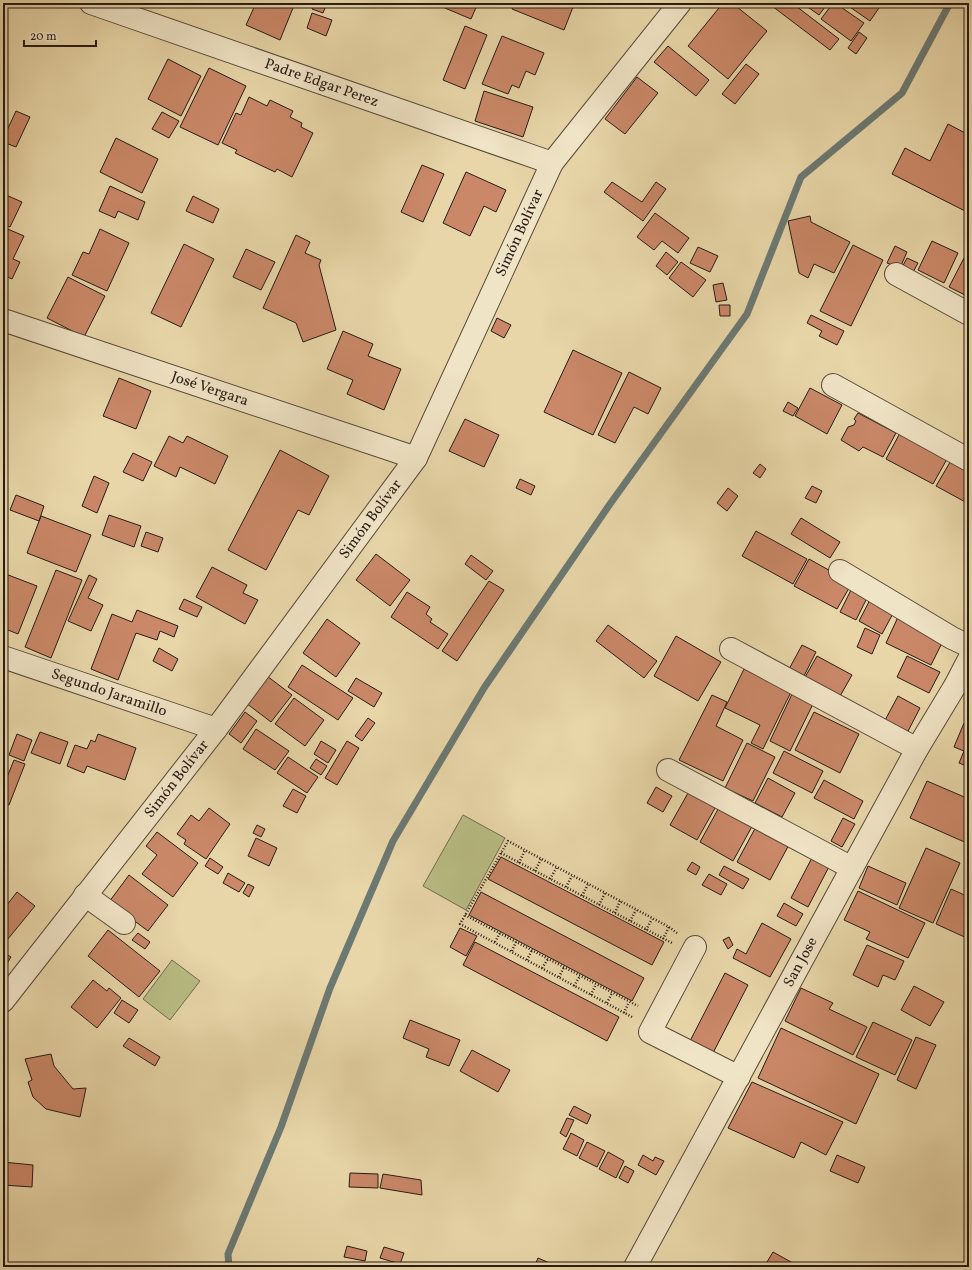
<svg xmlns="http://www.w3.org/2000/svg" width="972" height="1270" font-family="Vollkorn,serif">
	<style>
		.green { fill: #b9bd85; stroke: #706c4e }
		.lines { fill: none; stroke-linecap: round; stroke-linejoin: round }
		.stream { stroke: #6c7973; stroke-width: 7 }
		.building { fill: #ca8868; stroke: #271b16 }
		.minor-casing { stroke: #574a3a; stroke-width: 24 }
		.path { stroke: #271b16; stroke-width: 2.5; stroke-dasharray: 1 2; stroke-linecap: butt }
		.minor { stroke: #f0e4c6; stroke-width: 22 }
		.labels { text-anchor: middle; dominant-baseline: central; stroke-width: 3; stroke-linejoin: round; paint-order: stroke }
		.street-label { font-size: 15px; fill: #271b16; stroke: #f0e4c6 }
	</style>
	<rect width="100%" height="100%" fill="#e8d6a8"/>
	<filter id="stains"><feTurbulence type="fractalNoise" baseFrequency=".005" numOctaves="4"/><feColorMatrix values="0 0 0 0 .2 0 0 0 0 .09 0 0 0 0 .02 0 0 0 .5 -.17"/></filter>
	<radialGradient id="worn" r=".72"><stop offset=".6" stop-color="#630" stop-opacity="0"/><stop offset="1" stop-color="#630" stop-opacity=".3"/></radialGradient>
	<path class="green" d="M463,815L505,838L466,910L423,886Z
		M172,960L200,981L170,1020L143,999Z"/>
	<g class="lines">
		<path class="stream" d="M229,1267L228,1254L281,1127L330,988L393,841L484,688L610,504L747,314L801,177L902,93L950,3"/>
	</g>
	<path class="building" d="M256,3H295L280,40L246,25Z
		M314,3H327L323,13L312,9Z
		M433,3H478L471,19Z
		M514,3H563L573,7L564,30L512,9Z
		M572,3H585L583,8Z
		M723,3H732L767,31L728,79L688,46Z
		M768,3H792L839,39L830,50Z
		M802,3H828L819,15Z
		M833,3H835L864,23L851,41L821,19Z
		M848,3H878L881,5L870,21L847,5Z
		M312,13L332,20L326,36L307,28Z
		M465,26L487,35L465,89L443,80Z
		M859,32L867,38L856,54L848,48Z
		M502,36L544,53L535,75L526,71L519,88L512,85L508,94L482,84Z
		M668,46L709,80L696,96L654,62Z
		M168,59L201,76L181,116L148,99Z
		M746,64L759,74L735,104L722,94Z
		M209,68L246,86L218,145L180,127Z
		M637,77L658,93L625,134L605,119Z
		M484,91L533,107L523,137L475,121Z
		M249,97L267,106L270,100L293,111L290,117L302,123L301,127L313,133L292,177L277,169L275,172L235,153L237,150L222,143L236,113L241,115Z
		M16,111L30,117L16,147L3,142V139Z
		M162,112L179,121L169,138L152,129Z
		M948,124L969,135V213L892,174L905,148L930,161Z
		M116,138L158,159L142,193L100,172Z
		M422,165L444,174L423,222L401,212Z
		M466,172L506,190L496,212L484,206L470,236L443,223Z
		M612,182L642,202L656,182L666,189L643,221L604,192Z
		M110,186L145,202L138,220L118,211L115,218L99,211Z
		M6,195L22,202L10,227L3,224V202Z
		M193,196L219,209L213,223L186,211Z
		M655,213L689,238L678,253L662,241L654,250L637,237Z
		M810,216L811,222L850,242L834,273L814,264L808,278L799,273L788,221Z
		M3,227L24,236L13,259L20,262L12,279L3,275Z
		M100,229L129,243L107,291L72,275L83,252L89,254Z
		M296,235L310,242L305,253L321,260L319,265L336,330L303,342L296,323L263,308Z
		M932,241L958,253L944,283L918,270Z
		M184,244L214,259L181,327L151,313Z
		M853,245L883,260L851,326L820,311Z
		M895,246L907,252L900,268L887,263Z
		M698,247L718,256L710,272L690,263Z
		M246,249L275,262L261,290L233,277Z
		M666,252L678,262L667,275L656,266Z
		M907,258L918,263L912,274L901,269Z
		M964,258L969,261V297L949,287Z
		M681,262L706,280L693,297L669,278Z
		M68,277L105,296L84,337L47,318Z
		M723,283L727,300L716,302L713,285Z
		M719,305H730V316H720Z
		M811,315L844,331L837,345L819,336L822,331L807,323Z
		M497,318L511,325L504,338L491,331Z
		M343,331L373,344L368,356L401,369L384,410L347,394L353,380L327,369Z
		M573,350L622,373L593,435L544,412Z
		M629,372L661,388L648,414L634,407L615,443L598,435Z
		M119,378L151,391L136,429L103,416Z
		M810,388L842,405L827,434L795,416Z
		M788,402L798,408L793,416L783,411Z
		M858,413L896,433L883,457L863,447L859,451L841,440L848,427L854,425L856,421L854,419Z
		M465,419L499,435L484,467L449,451Z
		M900,433L947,459L933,484L886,459Z
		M169,436L183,443L187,436L228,456L215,484L180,467L176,477L154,466Z
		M280,450L329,476L309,515L298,510L266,570L228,550Z
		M133,453L152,462L143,481L123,472Z
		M952,459L969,469V504L936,486Z
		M760,464L766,469L760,478L753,473Z
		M94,476L109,483L97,513L82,506Z
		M520,479L535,486L531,495L516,488Z
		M812,486L822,491L816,503L805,498Z
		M728,488L738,496L727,511L717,503Z
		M16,495L44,506L39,521L10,510Z
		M109,515L141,526L134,547L102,535Z
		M41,516L91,535L76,572L27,553Z
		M801,518L840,542L830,558L791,534Z
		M756,531L807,559L793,584L742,556Z
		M146,532L163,538L158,552L141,546Z
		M376,554L410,580L390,606L356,580Z
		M471,555L493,571L486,580L465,564Z
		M809,559L852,583L837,609L794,586Z
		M212,567L247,585L243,593L258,600L245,624L196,597Z
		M56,570L82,580L51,658L25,647Z
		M3,573L37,586L18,634L3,628Z
		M89,575L97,579L88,598L103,605L91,631L68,621Z
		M489,581L504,590L457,661L442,651Z
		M854,584L870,592L856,620L840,612Z
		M407,592L430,607L426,614L432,619L430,622L448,634L438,649L391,617Z
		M873,594L897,606L882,634L859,621Z
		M184,599L202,607L197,617L179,609Z
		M137,610L178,626L174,637L160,631L157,640L136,633L118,680L91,669L112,614L132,622Z
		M898,617L944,639L931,665L886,643Z
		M327,619L360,643L336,677L303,653Z
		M608,625L657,661L644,678L596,641Z
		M865,628L880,635L872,654L857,647Z
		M676,636L721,662L698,701L654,676Z
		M802,645L816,652L803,678L788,671Z
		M159,648L178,659L172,671L153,661Z
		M817,656L852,675L839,698L804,679Z
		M907,656L940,672L929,693L897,677Z
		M302,665L353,698L338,720L288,687Z
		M744,669L791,692L763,749L751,743L760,725L725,708Z
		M267,676L292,695L271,722L246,703Z
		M356,678L382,693L374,707L348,691Z
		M792,694L813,704L790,751L770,741Z
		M712,695L727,702L716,726L743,740L723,781L679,760Z
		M898,696L920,708L906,735L883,724Z
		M294,698L324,720L305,746L275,724Z
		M245,712L257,721L241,743L229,734Z
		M814,712L859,734L840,773L795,750Z
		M368,718L375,723L362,741L355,736Z
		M964,723L969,725V767L959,763L964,751L954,747Z
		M256,729L289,751L275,770L243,749Z
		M40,732L68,742L60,764L31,753Z
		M17,734L32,740L24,761L9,755Z
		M98,734L136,748L125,780L87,766L84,773L67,766L75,745L87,749L91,740L95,742Z
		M321,741L336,750L328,763L314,754Z
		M347,741L359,748L337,785L325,778Z
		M747,743L775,757L753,801L725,788Z
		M784,751L823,771L812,793L773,773Z
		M288,757L318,777L307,793L277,773Z
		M316,759L327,766L321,775L310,768Z
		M14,760L25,764L9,805L3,803L6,793L3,792V787Z
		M768,778L795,793L782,817L755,803Z
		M824,780L863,801L854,819L814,798Z
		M927,781L969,799V844L910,818Z
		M692,786L719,801L697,840L670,825Z
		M656,787L672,796L663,812L647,803Z
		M293,789L306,796L297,813L283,806Z
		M722,802L755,821L733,861L700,842Z
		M209,808L230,824L206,859L184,844L186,840L177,834L191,815L199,821Z
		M843,818L855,824L842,847L831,841Z
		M758,823L791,841L770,880L737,862Z
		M257,825L265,829L261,837L253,833Z
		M157,832L198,863L173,897L142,874L157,855L146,846Z
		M256,838L277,848L269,866L248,856Z
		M926,848L960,863L933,923L899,908Z
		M815,852L832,861L808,907L791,898Z
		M501,857L664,942L652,965L488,879Z
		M210,858L223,867L218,874L205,866Z
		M692,862L700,867L696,875L687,870Z
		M724,866L749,879L743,889L719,875Z
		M868,866L906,883L897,905L859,888Z
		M228,873L245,883L239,892L223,883Z
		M709,874L727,884L721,895L702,885Z
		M129,875L168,905L148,931L109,902Z
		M248,884L254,887L249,897L243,893Z
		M951,889L969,897V939L936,924Z
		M858,891L925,923L908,958L866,939L870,932L844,920Z
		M17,892L35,906L3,945V910Z
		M481,892L644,978L632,1001L469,915Z
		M784,903L803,914L796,926L777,916Z
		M762,923L791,939L770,977L733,958L737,949L746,954Z
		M460,928L477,936L466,956L450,947Z
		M108,930L160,971L139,997L88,956Z
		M138,933L150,942L145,949L132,940Z
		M729,937L733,945L728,949L723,940Z
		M475,942L619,1017L607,1041L463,965Z
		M867,945L904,961L895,980L883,975L878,987L853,975Z
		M3,952L11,957L3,970Z
		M725,973L748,985L713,1053L690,1041Z
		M93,980L107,991L109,988L121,998L97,1028L71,1007Z
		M914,986L944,1002L930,1026L901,1010Z
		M801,988L833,1003L829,1009L867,1027L853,1055L785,1021Z
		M122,1000L138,1010L129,1023L114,1013Z
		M410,1020L460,1040L449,1066L426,1057L429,1049L403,1038Z
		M873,1022L912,1040L895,1075L856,1057Z
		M781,1028L879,1074L856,1124L758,1078Z
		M916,1037L936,1045L916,1089L897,1080Z
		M129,1038L160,1057L155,1066L123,1046Z
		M472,1050L510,1070L498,1092L460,1071Z
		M51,1054L54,1066L73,1089L86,1088L80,1117L46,1109L33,1097L28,1082L32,1080L25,1059Z
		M752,1082L843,1122L826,1155L801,1142L794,1158L728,1128Z
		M574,1106L591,1115L587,1124L569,1115Z
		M567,1118L574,1120L566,1137L560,1133Z
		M571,1133L584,1140L577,1156L563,1149Z
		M587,1142L605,1151L597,1167L579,1158Z
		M608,1152L624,1161L616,1178L599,1169Z
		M643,1155L653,1161L655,1157L664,1161L656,1175L638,1165Z
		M837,1155L865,1167L858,1183L830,1171Z
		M3,1162L33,1165L32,1187L3,1185Z
		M625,1166L634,1171L628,1183L619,1178Z
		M350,1173L378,1174V1188L349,1187Z
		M383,1174L421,1180L422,1195L380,1188Z
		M347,1246L367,1251L365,1261L344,1257Z
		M384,1247L404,1253L400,1264L380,1258Z
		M773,1252L800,1267H764Z
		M538,1258L559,1267H534Z"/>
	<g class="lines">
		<g class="minor-casing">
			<g id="minor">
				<path id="s1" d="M91,3L552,163"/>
				<path d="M896,274L969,314"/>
				<path id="s2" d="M3,320L416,458"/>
				<path d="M833,385L969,460"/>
				<path d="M840,571L952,638L969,646"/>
				<path d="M731,649L917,749"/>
				<path id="s3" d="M3,657L216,729"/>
				<path d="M668,770L852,868"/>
				<path d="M85,895L124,923"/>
				<path d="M695,947L650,1032L739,1077"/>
				<path id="s4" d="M3,1001L216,729L416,458L552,163L680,3"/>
				<path id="s5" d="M635,1267L852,868L917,749L955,686L969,659"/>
			</g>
		</g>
		<path class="path" d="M501,853L672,943
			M519,863L525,850
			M535,871L541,859
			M550,879L557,867
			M566,887L572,876
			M582,896L588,884
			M599,905L605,893
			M615,913L620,901
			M465,915L638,1006
			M630,921L636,910
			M646,930L652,919
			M663,939L669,927
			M495,942L500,933
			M512,951L516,942
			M527,960L532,950
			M542,968L548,959
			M559,977L564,967
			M574,986L580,976
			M591,995L596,984
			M607,1003L612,993
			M624,1013L629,1002
			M632,1017L460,924L508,841L669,927L677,933"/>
		<use href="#minor" class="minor"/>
	</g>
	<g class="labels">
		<g class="street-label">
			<text stroke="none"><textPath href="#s1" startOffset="244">Padre Edgar Perez</textPath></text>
			<text stroke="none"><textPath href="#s4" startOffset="930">Simón Bolívar</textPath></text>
			<text stroke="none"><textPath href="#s2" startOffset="218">José Vergara</textPath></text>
			<text stroke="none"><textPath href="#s4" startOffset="606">Simón Bolívar</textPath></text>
			<text stroke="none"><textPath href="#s3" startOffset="112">Segundo Jaramillo</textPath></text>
			<text stroke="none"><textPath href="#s4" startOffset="282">Simón Bolívar</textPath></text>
			<text stroke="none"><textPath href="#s5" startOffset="347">San Jose</textPath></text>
		</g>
	</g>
	<rect width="972" height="1270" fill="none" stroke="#e8d6a8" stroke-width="16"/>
	<rect x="4" y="4" width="964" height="1262" fill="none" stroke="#271b16" stroke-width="2"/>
	<rect x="8" y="8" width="956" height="1254" fill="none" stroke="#271b16"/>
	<path d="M24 40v6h72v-6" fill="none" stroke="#271b16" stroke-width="2"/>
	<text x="30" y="40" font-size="12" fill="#271b16" stroke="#f0e4c6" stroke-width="3" paint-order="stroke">20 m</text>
	<rect width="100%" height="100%" filter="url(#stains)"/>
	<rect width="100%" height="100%" fill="url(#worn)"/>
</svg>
